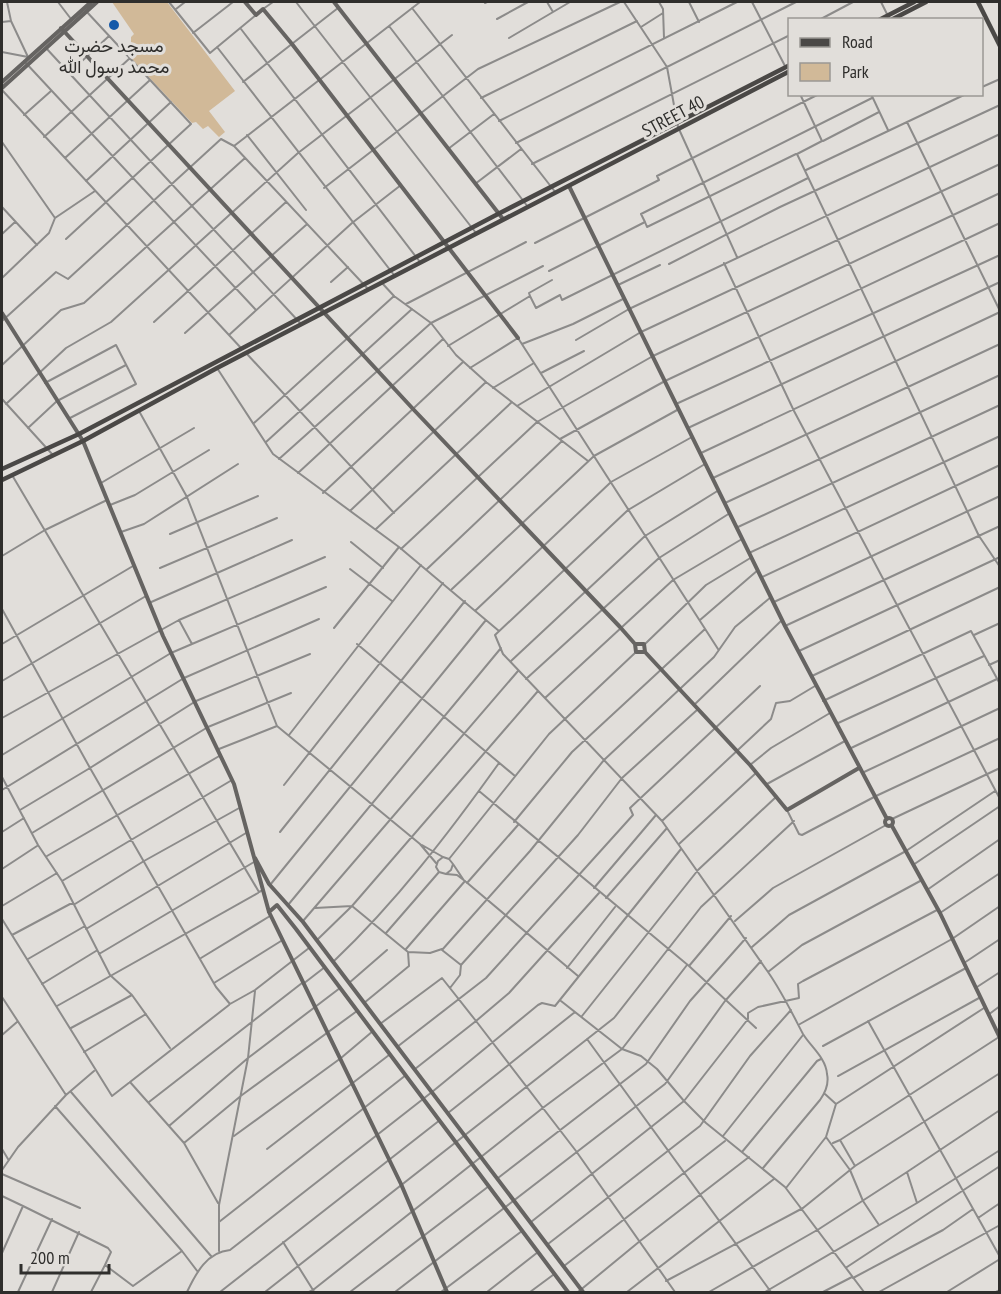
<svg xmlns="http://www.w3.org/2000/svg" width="1001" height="1294" font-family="'PT Sans Narrow',Vazirmatn,sans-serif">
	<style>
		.green { fill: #d1b998 }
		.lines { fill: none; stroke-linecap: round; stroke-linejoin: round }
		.street { stroke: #8c8b8a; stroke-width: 2 }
		.secondary { stroke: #666462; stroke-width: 4 }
		.primary { stroke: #4a4846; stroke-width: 4.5 }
		.poi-dot { fill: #1559a9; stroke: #e1deda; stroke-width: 2 }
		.labels { text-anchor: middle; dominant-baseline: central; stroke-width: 6; stroke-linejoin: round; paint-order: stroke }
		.poi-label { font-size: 18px; fill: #2f2e2c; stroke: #e1deda }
		.street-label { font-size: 18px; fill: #2f2e2c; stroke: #e1deda }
	</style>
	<rect width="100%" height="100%" fill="#e1deda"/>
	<path class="green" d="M112,2H167L235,91L209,111L225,132L219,137L208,126L203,129L196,122L192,123L130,57L134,53L131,50V37L134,34Z"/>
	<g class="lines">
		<path class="street" d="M7,2L11,21L28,57
			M58,2L71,19
			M169,2L210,53L256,15
			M296,2L476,233
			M547,2L553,12
			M624,2L667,67L678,127L737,257
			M659,2L663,9L664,38
			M689,2L699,22
			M752,2L785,66
			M881,2L890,20
			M485,3L487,2
			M412,8L556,193
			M176,9L185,2
			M263,9L273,2
			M497,19L528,2
			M819,20L853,2
			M2,22L11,21
			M389,26L528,207
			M641,27L663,13
			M241,29L420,262
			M193,33L233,2
			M509,38L570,2
			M217,47L394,275
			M46,48L301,324
			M2,52L28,57
			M24,61L256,310
			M69,73L109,36
			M243,82L338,8
			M982,87L1000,79
			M2,90L241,348
			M800,94L822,141L797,154L979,536L1000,567
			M871,94L888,130
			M481,98L637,21
			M24,115L51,91
			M499,121L737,2
			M907,122L1000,311
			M247,135L306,210
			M44,137L130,58
			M823,141L879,112
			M2,142L55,218
			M516,143L796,2
			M234,146L420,2
			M448,149L494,114
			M65,158L150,80
			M532,164L790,35
			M806,170L966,94
			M86,181L171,102
			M475,184L521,149
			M324,188L478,69L620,2
			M2,207L37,245
			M645,222L641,214L872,98
			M2,234L15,222
			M66,239L191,124L86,11
			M535,243L659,180L657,176L819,94
			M724,263L794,411L1000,799
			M669,264L780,207L1000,105
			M549,271L645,222L647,227L796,154
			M2,278L49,233L55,218L95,191
			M331,282L348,267
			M382,283L394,296L431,323L456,355L486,382L588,461
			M618,285L660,265
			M530,296L529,293L552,280
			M406,304L526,242
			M2,321L56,272L68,279L221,139L234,146L369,290
			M154,322L286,202
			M185,333L306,225
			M229,335L352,223L401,185
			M576,340L629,309L1000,134
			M522,344L573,324L623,299
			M448,346L530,296L536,308L560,295L562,300L808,178
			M247,354L394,513
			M2,365L61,310L84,303L245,158
			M217,368L273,454L399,547L499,631
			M470,368L518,338L718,649
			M541,373L584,351
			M45,383L116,345L136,384L70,418
			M493,388L534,363
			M2,399L52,454
			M6,404L66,348L111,322L298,153L452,35
			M676,404L1000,255
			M517,406L641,332L1000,164
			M139,411L187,497L277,726L420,844L436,863
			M254,423L394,296
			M28,428L57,401L126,365
			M688,428L1000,282
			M560,439L665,381L1000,223
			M266,442L412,309
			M701,453L1000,312
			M279,459L431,323L543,266
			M705,464L628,510L495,635L503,654L662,821L768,972
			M298,473L443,339
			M12,475L259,892L261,891
			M713,478L1000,344
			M101,483L194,428
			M323,493L463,362
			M725,503L1000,375
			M110,505L135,495L209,450
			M351,510L486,382
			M738,527L1000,405
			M376,529L512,402
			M121,532L144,524L238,464
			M170,534L258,496
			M351,542L383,568
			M401,549L537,422L653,356L1000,193
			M749,553L1000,436
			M2,556L45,530L107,500
			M160,568L277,518
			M350,569L392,601
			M427,569L562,441
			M762,577L1000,465
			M452,589L594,456L679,409
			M774,602L1000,496
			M149,603L292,540
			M2,609L90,768L196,701L310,654
			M476,610L611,482L692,437
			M179,620L325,557
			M700,620L758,570
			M785,626L1000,526
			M334,628L399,547
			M974,635L1000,623
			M2,644L133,566
			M192,644L326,587
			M357,644L515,776
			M645,644L706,585L752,557
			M799,651L1000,557
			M511,661L645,536L719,490
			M989,665L1000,660
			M812,676L1000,587
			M526,679L659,558L730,513
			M2,681L146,596
			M545,698L673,580L742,539
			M823,701L971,631L1000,684
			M694,705L782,620
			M2,718L179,620L192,644L171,653L2,755
			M836,724L984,656
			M289,735L421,565
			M219,749L277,726
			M849,749L997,679
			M750,765L771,748L830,713
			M862,773L1000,708
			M2,777L38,845L62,881L110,975L132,995L170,1048
			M767,784L845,741
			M284,785L443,583
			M2,790L184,678L319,619
			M479,791L689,966L756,1028
			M20,810L90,768L216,987L230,1004L255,990L309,948
			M788,812L799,834L802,835L876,796L1000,738
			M892,819L1000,768
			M662,821L771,719L776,703L790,701L815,686
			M514,822L572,752L705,629
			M2,832L24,818
			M280,832L465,601
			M32,833L208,727L291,693
			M679,844L756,773
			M422,845L443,857
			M47,856L221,755
			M449,859L549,734L636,652
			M453,864L463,879
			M913,865L1000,806
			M2,869L37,846
			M439,872L446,874L451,870L453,864L449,859
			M439,872L436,867L438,861L443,857L449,859
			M446,874L457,875L465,881L578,976
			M62,881L232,780
			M467,883L518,825
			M270,885L486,620
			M594,888L656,815
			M927,890L1000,839
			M599,893L509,993L476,1021L576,1151L675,1292
			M606,898L667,828
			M288,905L501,648
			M2,906L57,873
			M315,908L352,906L408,952L430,953L442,949
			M940,913L1000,873
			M2,919L112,1096L229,1005
			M303,921L518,671
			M735,921L773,888L886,825
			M86,929L246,833
			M386,933L439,872
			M12,935L70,904H75L144,861L241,807
			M317,940L352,906L538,691
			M752,947L789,915L906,851L995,791
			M406,949L465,881
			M99,954L254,862
			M201,958L270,916
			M28,959L85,926
			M334,961C396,902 449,833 499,763
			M964,963L1000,939
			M461,965L578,835L622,778L697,710
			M689,966L731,916
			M567,968L615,907
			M214,983L281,941
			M349,983L387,950
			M42,984L96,951
			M303,984L325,967
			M977,987L1000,972
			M450,988L460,975L461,965L442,950L530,851L604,760L714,657L735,627L771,597
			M2,997L66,1095L94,1071
			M561,1001L622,1049L641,1056L657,1069L684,1101L706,1123L785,1187L864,1292
			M364,1003L409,966L408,952
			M57,1006L258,893
			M988,1015L1000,1006
			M582,1016L698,870L776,797
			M868,1021L1000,1257
			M380,1024L442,978L476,1021L415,1069
			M800,1024L952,939L1000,906
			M71,1028L132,995
			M2,1035L17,1022
			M587,1039L771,1292
			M823,1046L966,968
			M397,1047L486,978L633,815L630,808L760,686
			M84,1052L146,1014
			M838,1076L979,998
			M130,1082L184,1143L242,1095L357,1011
			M71,1092L211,1256
			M825,1094L836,1104
			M149,1102L302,983
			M55,1106L182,1251
			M448,1113L575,1012
			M169,1126L248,1058L340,988
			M234,1136L341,1058L373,1031
			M723,1136L803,1035
			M840,1140L999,1037
			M184,1143L218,1203
			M833,1143L840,1140L855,1166L1000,1073
			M2,1149L8,1159
			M267,1149L389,1055
			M742,1152L817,1061L821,1059
			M763,1168L820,1100C825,1093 829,1083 827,1074C826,1058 811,1047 803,1034C792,1013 782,992 768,972L802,945L922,880
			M2,1170L18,1147L66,1095
			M907,1172L1000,1110
			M2,1174L80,1208
			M498,1178L646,1064L690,1001L746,938
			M786,1188L826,1137
			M2,1196L23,1206L2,1253
			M917,1203L1000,1150
			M23,1206L108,1248L111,1252L105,1265L133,1286L182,1251L198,1272
			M978,1218L1000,1203
			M219,1222V1205L248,1058L255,991
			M531,1222L684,1101L748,1019V1013L758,1007L799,998L798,984L803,981L937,910
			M879,1225L863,1201L850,1170L826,1137L836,1104L984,1008
			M283,1242L313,1290L544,1107L622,1049L687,965
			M548,1244L700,1126L750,1056L791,1010
			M219,1251V1222L406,1075
			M564,1266L725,1141
			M847,1267L1000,1166
			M853,1278L943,1230L973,1209
			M666,1281L803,1208L855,1166
			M18,1292L52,1219
			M52,1292L79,1232
			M91,1292L105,1265
			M187,1292C196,1273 207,1252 230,1250L432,1092L538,1005L542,1003L555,1006L681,849
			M220,1292L440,1120
			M265,1292L614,1018L701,907L794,821
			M309,1292L313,1290L314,1292
			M350,1292L489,1186
			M395,1292L665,1084L725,1001L761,961
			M441,1292L522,1231
			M487,1292L538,1252
			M530,1292L553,1275
			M578,1292L640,1241L749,1157
			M627,1292L774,1179
			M709,1292L819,1229L907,1172L917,1203L765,1292
			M823,1292L852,1277
			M879,1292L1000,1225
			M947,1292L1000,1259
			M996,1292L1000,1290"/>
		<path class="secondary" d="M245,2L256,15L263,9L292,44L518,338
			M334,2L503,219
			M61,28L414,410L620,627L635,644L636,652H645
			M2,82L91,2
			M2,88L97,2
			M569,186L785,626L887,819
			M2,313L83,441L163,636L234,784L269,912L401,1184L447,1292
			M635,644H644L645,652L750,765L787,810L859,768
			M885 822a4 4 0 1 1 8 0a4 4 0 1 1-8 0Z
			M892,826L940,913L1000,1038
			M255,858L269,884L303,922L583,1292
			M269,912L277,905L296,929L568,1292"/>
		<path class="primary" d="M978,2L1000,46
			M879,20L914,2
			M891,20L926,2
			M2,469L79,434L498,214L790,65
			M2,480L83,441L217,368L790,71"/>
	</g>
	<circle class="poi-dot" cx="114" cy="25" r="6"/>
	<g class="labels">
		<g class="poi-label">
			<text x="114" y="45">مسجد حضرت<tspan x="114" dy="21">محمد رسول الله</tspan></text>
		</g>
		<g class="street-label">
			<text transform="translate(673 116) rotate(-28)">STREET 40</text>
		</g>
	</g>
	<rect width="1001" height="1294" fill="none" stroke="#2f2e2c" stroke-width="6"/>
	<rect x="788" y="18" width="195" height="78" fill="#e1deda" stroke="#9a9894" stroke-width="1.5"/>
	<rect x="800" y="38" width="30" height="9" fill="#4a4846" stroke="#9a9894" stroke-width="1.5"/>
	<text x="842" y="48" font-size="18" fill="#2f2e2c">Road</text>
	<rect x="800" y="63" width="30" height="18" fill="#d1b998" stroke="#9a9894" stroke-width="1.5"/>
	<text x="842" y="78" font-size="18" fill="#2f2e2c">Park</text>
	<path d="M21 1264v9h88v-9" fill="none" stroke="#2f2e2c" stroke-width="3"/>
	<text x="30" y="1264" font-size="18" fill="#2f2e2c" stroke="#e1deda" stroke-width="4.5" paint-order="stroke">200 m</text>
</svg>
